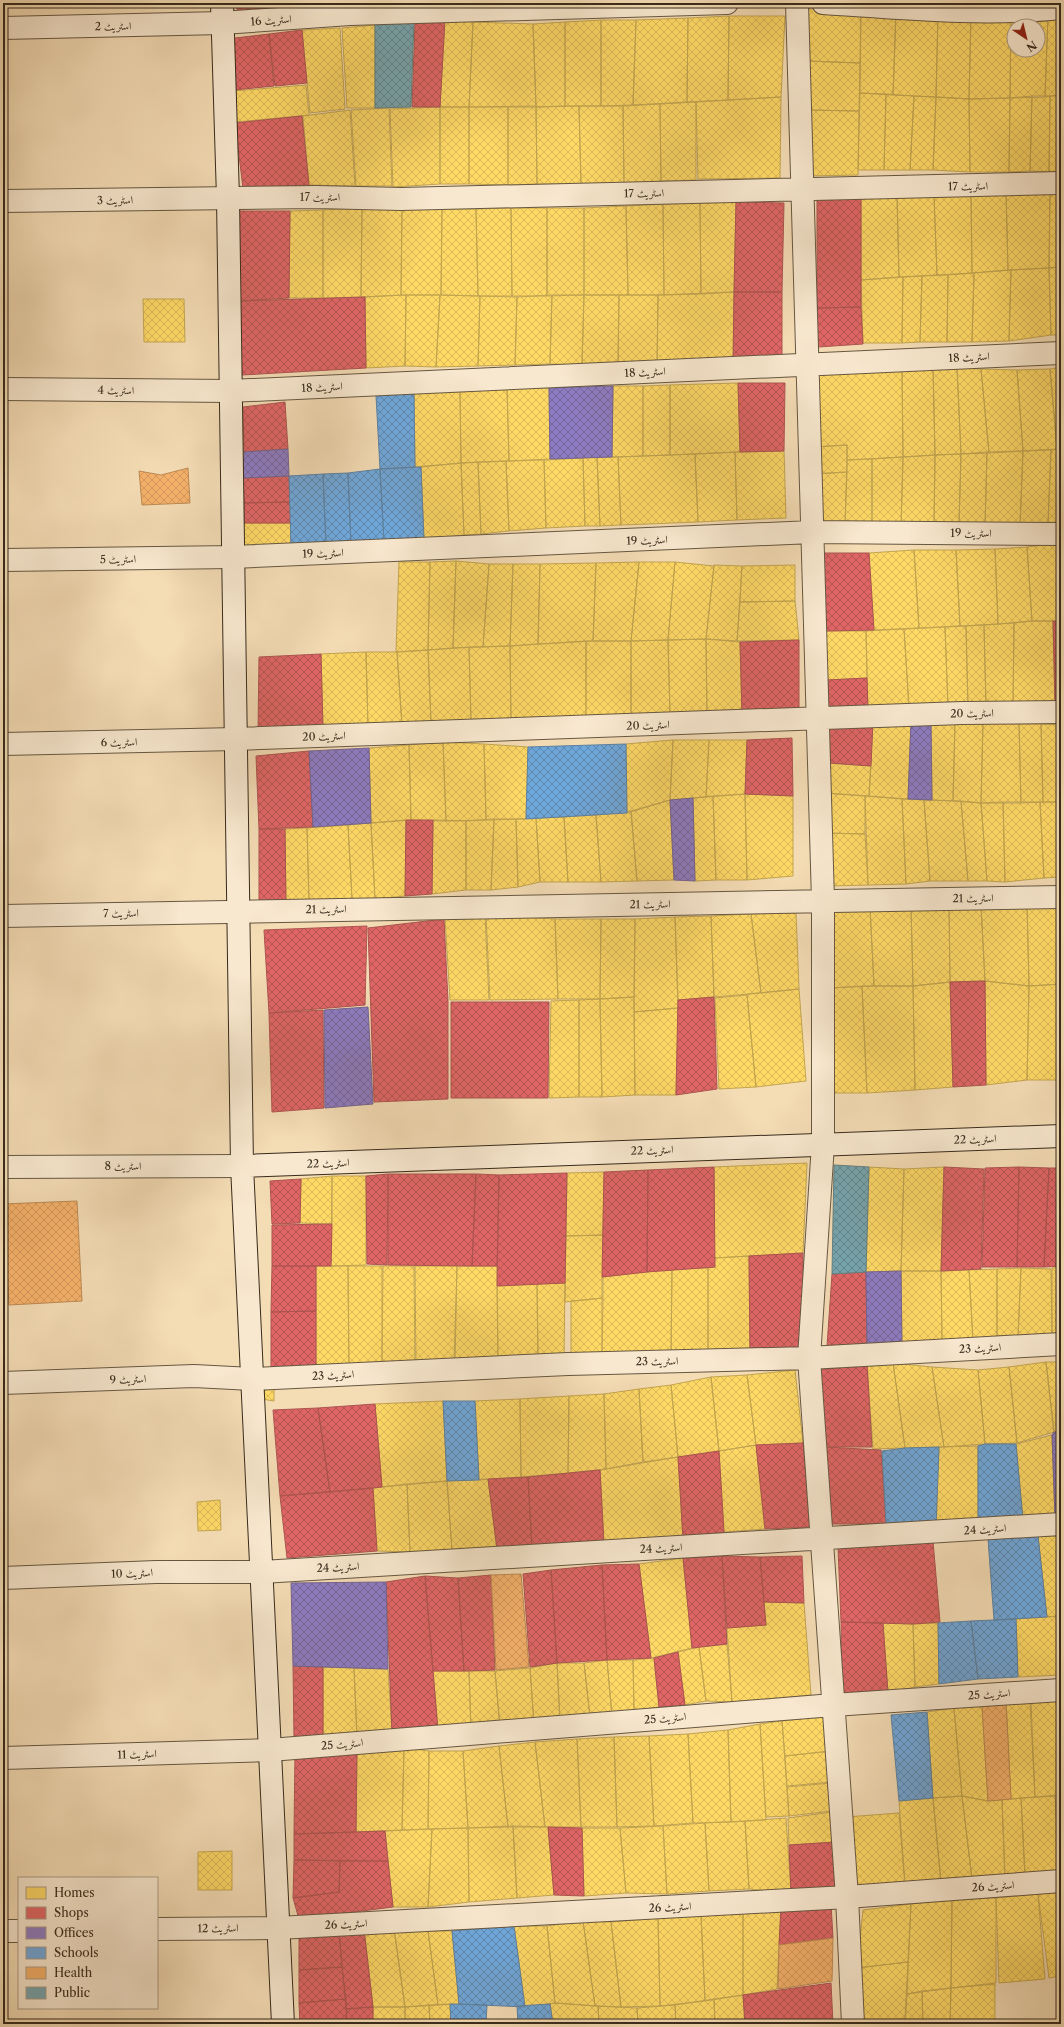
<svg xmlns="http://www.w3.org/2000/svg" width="1064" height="2027" viewBox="0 0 1064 2027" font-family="'Libre Caslon Text',Amiri,serif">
  <defs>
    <pattern id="homes-cross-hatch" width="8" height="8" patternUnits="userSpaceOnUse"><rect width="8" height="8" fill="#ffd966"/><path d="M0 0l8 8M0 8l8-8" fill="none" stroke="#dbba58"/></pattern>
    <pattern id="shops-cross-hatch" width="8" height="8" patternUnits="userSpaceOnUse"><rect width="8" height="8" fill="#e06666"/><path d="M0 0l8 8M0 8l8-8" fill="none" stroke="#b65453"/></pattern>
    <pattern id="offices-cross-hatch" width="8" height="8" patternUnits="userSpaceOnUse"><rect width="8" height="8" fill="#8e7cc3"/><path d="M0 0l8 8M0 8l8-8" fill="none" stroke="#75669e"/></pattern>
    <pattern id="schools-cross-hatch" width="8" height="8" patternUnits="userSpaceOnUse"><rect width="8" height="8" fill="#6fa8dc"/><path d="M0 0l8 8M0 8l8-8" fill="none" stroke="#5c89b2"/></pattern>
    <pattern id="health-cross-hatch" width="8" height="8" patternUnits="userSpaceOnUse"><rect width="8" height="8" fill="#f6b26b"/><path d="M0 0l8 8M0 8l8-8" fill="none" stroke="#d4995c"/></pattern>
    <pattern id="public-cross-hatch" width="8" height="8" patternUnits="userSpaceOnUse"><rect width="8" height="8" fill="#76a5af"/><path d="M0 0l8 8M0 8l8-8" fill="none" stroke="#62878e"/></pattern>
  </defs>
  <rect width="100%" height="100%" fill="#f4dcb5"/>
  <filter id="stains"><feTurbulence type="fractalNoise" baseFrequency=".005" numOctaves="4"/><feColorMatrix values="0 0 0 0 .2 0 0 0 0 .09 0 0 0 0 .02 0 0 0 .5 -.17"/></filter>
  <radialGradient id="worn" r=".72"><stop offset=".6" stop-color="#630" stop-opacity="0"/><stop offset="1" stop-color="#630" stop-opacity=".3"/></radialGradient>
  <path fill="url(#homes-cross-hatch)" stroke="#c3a550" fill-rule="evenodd" d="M808 9H861L860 63 807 61Z
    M861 9 896 12 893 95 860 93Z
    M896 12 938 13 936 97 893 95Z
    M938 13 971 14 969 99 936 97Z
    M971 14 1011 15 1010 98 969 99Z
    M1061 14V95L1045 97 1048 16Z
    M1011 15 1048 16 1045 97 1010 98ZM1014 26H1038V50H1014Z
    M729 16H785L781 97 728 100Z
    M729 16 728 100 687 102 688 18Z
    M688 18 687 102 633 105 636 20Z
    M445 19 473 22 469 107H440Z
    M601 20H636L633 105 601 106Z
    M601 20V106H565V22Z
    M473 22 533 24 536 106 469 107Z
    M565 22V106L536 107 533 24Z
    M375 25V108H347L342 28Z
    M340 28 345 109 310 113 302 30Z
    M807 61 860 63 859 111 807 110Z
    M306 85 309 115 236 122 234 91Z
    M860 93 886 94 884 170H858Z
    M886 94 914 96 910 170H884Z
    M1061 95V171L1049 172 1050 96Z
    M914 96 936 97 933 170H910Z
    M1032 96 1030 171 1009 172 1010 98Z
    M1032 96H1050L1049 172 1030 171Z
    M781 97 780 178 698 179 696 102Z
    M936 97 969 99 970 172 933 170Z
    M1010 98 1009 172H970L969 99Z
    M696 102V180L661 181 660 104Z
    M660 104 661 181 624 184 623 106Z
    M579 106H623L624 184H581Z
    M579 106 581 184H537L536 107Z
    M440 107H469V184H440Z
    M440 107V184L393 187 390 109Z
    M469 107H508V185L469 184Z
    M508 107H536L537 184 508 185Z
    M389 108 392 186H356L351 110Z
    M350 110 355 186 309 185 303 116Z
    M807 110 859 111 858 175 807 176Z
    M1006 190 1008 270 972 273 971 192Z
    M1006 190H1050L1049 268 1008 270Z
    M1050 190H1061V267L1049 268Z
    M971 192 972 273 937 275 934 195Z
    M934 195 937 275 899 277 897 196Z
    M897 196 899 277 861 280V197Z
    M736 202 734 292 701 294 700 203Z
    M700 203 701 294 664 295 663 204Z
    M663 204 664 295H628L626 206Z
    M626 206 628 295H584V208Z
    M362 208 361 297 323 298V210Z
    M362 208 402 209 401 295 361 297Z
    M511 208 512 296H478L476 209Z
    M511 208H547V296H512Z
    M547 208H584V295L547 296Z
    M402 209H442L441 295H401Z
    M442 209H476L478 296 441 295Z
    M323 210V298H289L290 211Z
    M1061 267V335H1051L1049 268Z
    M1049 268 1051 335 1009 341 1011 270Z
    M1011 270 1009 341 972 342 974 273Z
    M974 273 972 342H947L948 275Z
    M948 275 947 342H920L922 276Z
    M922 276 920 342 902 343 903 277Z
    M903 277 902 343H863L861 280Z
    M734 292 733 366H657L658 295Z
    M406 295 405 366 366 368 365 297Z
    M406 295H440L436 367 405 366Z
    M440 295 480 296 478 366 436 367Z
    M552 295 550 364 515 365 517 297Z
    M552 295H584L582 365 550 364Z
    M584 295H619L618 366 582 365Z
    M619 295H658L657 366H618Z
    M480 296 517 297 515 365 478 366Z
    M143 299H184L185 342H144Z
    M933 367 935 455 903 457 902 370Z
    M933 367 957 368 961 454 935 455Z
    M1061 367V449H1057L1050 369Z
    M957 368 981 369 989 453 961 454Z
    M981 369 1017 370 1023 451 989 453Z
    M1050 369 1057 449 1023 451 1017 370Z
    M902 370 903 457 847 460V445L814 447 811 374Z
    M738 383 740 452 670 455V385Z
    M670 385V455L643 456V386Z
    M613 386H643V456L612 457Z
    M507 388H549L550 459 509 461Z
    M507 388 509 461 461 463 460 390Z
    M460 390 461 463 415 467 414 393Z
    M847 445V472L814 474V447Z
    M1061 449V524H1048L1051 450Z
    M1051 450 1048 524 1020 526 1023 451Z
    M784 451 786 518 737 520 735 452Z
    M1023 451 1020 526H985L987 452Z
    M735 452 737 520 698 522 695 454Z
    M987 452 985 526 959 525 961 454Z
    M695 454 698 522 621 525 618 457Z
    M961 454 959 525 934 527 935 455Z
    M935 455 934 527H901L903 457Z
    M597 457H618L621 525 600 526Z
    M597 457 600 526H585L583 458Z
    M903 457 901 527H872V459Z
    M583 458 585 526 546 528 544 460Z
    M872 459V527L845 525 847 460Z
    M544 460 546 528 509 531 506 461Z
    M506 461 509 531 481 534 478 462Z
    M478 462 481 534 464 535 461 463Z
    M461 463 464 535 424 539 421 467Z
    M847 472 845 525 813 526 814 474Z
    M244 523H291V547L244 548Z
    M1060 543 1061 621H1032L1027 547Z
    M1027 547 1032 621 998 624 995 549Z
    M995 549 998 624 960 626 956 550Z
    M914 550 919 628 874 630 869 553Z
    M914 550H956L960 626 919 628Z
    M456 561 453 648 428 650 430 562Z
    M456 561 489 564 483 647 453 648Z
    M399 562H430L428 650 396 652Z
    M639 562H675L668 640 631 641Z
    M639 562 631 641H593L596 563Z
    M675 562 714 566 706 639 668 640Z
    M596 563 593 641 538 644 540 564Z
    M489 564H513L510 646 483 647Z
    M513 564H540L538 644 510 646Z
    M714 565 742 566 737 641 706 639Z
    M795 565V601L740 602 742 566Z
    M795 601 799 640 737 641 740 602Z
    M1032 621H1053L1055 704 1013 706 1014 623Z
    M1014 623 1013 706H986L984 625Z
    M984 625 986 706 968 707 966 626Z
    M966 626 968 707H948L945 627Z
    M945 627 948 707 909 708 904 629Z
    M904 629 909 708 868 711 866 631Z
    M826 631H866L867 678 827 680Z
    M706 639 740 642 742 715H707Z
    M706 639 707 715H670L668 640Z
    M668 640 670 715H631V641Z
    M586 641H631V715L586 717Z
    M586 641V717L511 720 510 646Z
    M510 646 511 720 471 721 469 647Z
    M469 647 471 721 431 722 428 650Z
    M428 650 431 722 402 725 397 652Z
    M366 652 368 727 323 729 321 654Z
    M366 652H397L402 725 368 727Z
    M873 721H911L908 799 869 796Z
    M931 722H955L953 801 932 800Z
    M955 722 983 723 981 803 953 801Z
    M983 723 1019 724 1021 803H981Z
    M1019 724H1041L1043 802 1021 803Z
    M1041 724 1061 725V802H1043Z
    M673 740 670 800 627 813 626 744Z
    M673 740H709L706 797 670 800Z
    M709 740H747L745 794 706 797Z
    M443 742 484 744 486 820 446 821Z
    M443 742 446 821 411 820 409 745Z
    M484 744 528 747 526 819 486 820Z
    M409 745 411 820 371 823 369 748Z
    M829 763 871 766 869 796 824 793Z
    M824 793 865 796V834L826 833Z
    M745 794 793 796V876L747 880Z
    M745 794 747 880H716L713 796Z
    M713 796 716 880 695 881 693 798Z
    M865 796 902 799 906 884 868 885Z
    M902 799 924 800 930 881 906 884Z
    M670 800 674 880 637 881 631 811Z
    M924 800 961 801 968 881H930Z
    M961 801 981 803 987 881H968Z
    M1003 802 1005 882 987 881 981 803Z
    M1003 802H1040L1044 878 1005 882Z
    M1040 802H1059L1061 823V877L1044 878Z
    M1059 802H1061V823Z
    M631 811 637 881 601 882 596 815Z
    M596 815 601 882H568L564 817Z
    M564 817 568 882H540L536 818Z
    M536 818 540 882 518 887 516 819Z
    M494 819 491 890H466V821Z
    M494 819H516L518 887 491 890Z
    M406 820 405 896 375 899 371 823Z
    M433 820 466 821V890L432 894Z
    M371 823 375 899H352L348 825Z
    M348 825 352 899 309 901 307 828Z
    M307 828 309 901 286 904 285 829Z
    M826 833 865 834 868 885 829 886Z
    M1027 904H1061V984L1029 986Z
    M1027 904 1029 986 985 981 981 906Z
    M911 905H949L950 982 913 986Z
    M911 905 913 986H874L870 907Z
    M949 905 981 906 985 981 950 982Z
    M870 907 874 986 830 988 825 908Z
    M796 913 799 989 761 993 751 914Z
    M751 914 761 993 714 997 711 916Z
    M485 915 489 1000H450L445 918Z
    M486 915 555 919 558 999 490 1000Z
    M711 916 714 997 678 1000 675 917Z
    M675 917 678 1008 634 1012 635 919Z
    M555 919H601L600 999H558Z
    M601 919H635L634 997 600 999Z
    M985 981 1029 986 1027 1080 986 1085Z
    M950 982 953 1087 915 1090 913 986Z
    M1061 984V1080H1027L1029 986Z
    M862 986 867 1093H834L830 988Z
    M862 986H913L915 1090 867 1093Z
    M799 989 806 1081 756 1087 747 994Z
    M747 995 756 1087 719 1089 715 998Z
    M634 997 635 1095 602 1097 600 999Z
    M600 999 602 1097H579V1000Z
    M579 1000V1097L549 1098 551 1001Z
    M678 1008 676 1095H635L634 1012Z
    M807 1163 803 1253 714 1258V1167Z
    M869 1167 904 1169 901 1271 866 1272Z
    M944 1167 941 1271H901L904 1169Z
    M604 1172 603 1235 566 1236 567 1173Z
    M332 1176H366V1265L331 1266Z
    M332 1176V1224L300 1223 301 1179Z
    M603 1235V1298L565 1302 566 1236Z
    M749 1256 750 1352 708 1353V1268L715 1267 714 1258Z
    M316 1266H348L349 1370 316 1371Z
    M348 1266H382V1367L349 1370Z
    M383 1266H414L415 1366 382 1367Z
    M415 1266H457L454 1364 416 1367Z
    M457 1266H497L498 1362 455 1364Z
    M1061 1267V1336H1052V1268Z
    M708 1268V1353L671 1355 672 1269Z
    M1021 1268 1051 1269 1052 1336 1018 1337Z
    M1021 1268 1018 1337 997 1336V1269Z
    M672 1269 671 1355 602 1359V1277Z
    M997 1269V1336L973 1341 969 1270Z
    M969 1270 973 1341H942L941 1271Z
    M901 1271H941L942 1341 902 1346Z
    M565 1283 564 1360H538L537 1284Z
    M537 1284 538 1360 498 1362 497 1286Z
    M603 1298 602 1359 571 1360V1301Z
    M1046 1362 1054 1432 1017 1443 1009 1367Z
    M1046 1362H1061V1432H1054Z
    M893 1363 905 1448 873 1449 867 1364Z
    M893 1363 932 1367 944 1447 905 1448Z
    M932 1367 978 1370 985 1444 944 1447Z
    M1009 1367 1017 1443 985 1444 978 1370Z
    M795 1370 803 1443 756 1445 747 1375Z
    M747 1375 756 1445 719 1451 711 1377Z
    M711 1377 719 1451 678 1457 671 1385Z
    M262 1385 274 1386V1401L262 1399Z
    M671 1385 678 1457 643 1462 639 1389Z
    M639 1389 643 1462 606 1469 604 1394Z
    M604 1394 606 1469 568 1473 569 1396Z
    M569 1396 568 1473 521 1477 520 1399Z
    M520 1399 521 1477 479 1480 475 1401Z
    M443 1401 447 1481 382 1487 375 1404Z
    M1052 1435 1055 1518 1023 1520 1016 1444Z
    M756 1445 765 1529 724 1532 719 1451Z
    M978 1446V1525L936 1527 939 1447Z
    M678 1457 683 1539 604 1543 600 1470Z
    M488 1479 497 1549 452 1550 447 1481Z
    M447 1481 452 1550 410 1552 407 1484Z
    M407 1484 410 1552 377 1551 373 1488Z
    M220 1500 221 1530 198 1531 197 1502Z
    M1038 1536H1061V1616L1047 1617Z
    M683 1558 692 1648 651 1658 639 1564Z
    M764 1602 804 1603 811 1695 732 1702 727 1628 766 1625Z
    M1056 1616H1061V1666Z
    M1056 1616 1061 1675 1018 1677 1016 1619Z
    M883 1623 913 1624 915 1687 888 1693Z
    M938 1623 939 1684 915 1687 913 1624Z
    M727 1644 732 1702 706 1701 699 1647Z
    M699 1647 706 1701 685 1705 678 1652Z
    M654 1658 659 1707 634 1710 633 1660Z
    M607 1660 612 1716 590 1717 584 1663Z
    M607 1660H633L634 1710 612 1716Z
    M557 1663 560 1721 534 1724 530 1668Z
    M557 1663H584L590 1717 560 1721Z
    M323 1667 354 1668 357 1737 323 1738Z
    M354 1668 388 1669 392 1733 357 1737Z
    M530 1668 534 1724 500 1727 495 1671Z
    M433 1671H469L471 1729 438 1730Z
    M469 1671H495L500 1727 471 1729Z
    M1006 1701 1030 1702 1035 1797 1011 1799Z
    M1061 1701V1795L1035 1797 1031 1702Z
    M982 1706 988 1801 962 1796 954 1708Z
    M954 1708 962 1796 933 1798 927 1712Z
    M825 1716 831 1751 785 1756 782 1721Z
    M782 1721 789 1816 766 1817 760 1724Z
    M760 1724 766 1820 731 1822 728 1730Z
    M728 1730 731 1822 693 1823 688 1734Z
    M688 1734 693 1823 654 1826 649 1736Z
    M649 1736 654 1826 617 1827 614 1737Z
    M614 1737 617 1827H581L577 1739Z
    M577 1739 581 1827H545L535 1742Z
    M535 1742 545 1827H508L499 1746Z
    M499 1746 508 1827 468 1828 463 1751Z
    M404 1748 402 1830 356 1832 357 1749Z
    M404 1748 429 1751 428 1829 402 1830Z
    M429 1751H463L468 1828 428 1829Z
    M831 1751 832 1782 787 1786 785 1756Z
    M831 1783 832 1811 789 1816 787 1787Z
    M962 1796 988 1801 1002 1800 1005 1878 972 1879Z
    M962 1796 972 1879 941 1883 933 1798Z
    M1055 1796 1059 1874 1025 1876 1021 1798Z
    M1057 1796H1061L1060 1874Z
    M933 1798 941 1883 905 1885 899 1801Z
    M1021 1798 1025 1876 1005 1878 1002 1800Z
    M832 1812 836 1842 789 1845 788 1818Z
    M899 1813 905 1885 852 1888 846 1817Z
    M786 1818 791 1893 749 1889 745 1821Z
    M745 1821 749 1889 709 1891 705 1823Z
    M705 1823 709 1891 667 1894 663 1826Z
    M513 1826 517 1898 469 1902 468 1828Z
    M513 1826 548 1827 554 1895 517 1898Z
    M663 1826 667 1894 626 1893 620 1828Z
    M468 1828 469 1902 428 1907 432 1829Z
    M582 1828H620L626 1893 584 1896Z
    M432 1829 428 1907H393L385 1831Z
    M232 1851V1890H198V1852Z
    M1061 1889V1976L1049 1978 1038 1894Z
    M1038 1894 1045 1979 999 1983 996 1898Z
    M996 1898V1983L951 1988 952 1900Z
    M952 1900 951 1988 907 1994 911 1904Z
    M911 1904 908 1962 857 1968 863 1910Z
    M781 1908 777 1989 743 1995V1912Z
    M743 1912V1995L705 2001 701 1915Z
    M701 1915 705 2001 660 2006 658 1918Z
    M658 1918 660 2006 621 2007 611 1922Z
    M583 1921 595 2006 555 2003 547 1926Z
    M583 1921 611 1922 621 2007 595 2006Z
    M514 1926H547L555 2003 525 2007Z
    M364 1929H394L405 2007H373Z
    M394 1929 428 1931 438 2005 405 2007Z
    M428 1931H452L459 2004 438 2005Z
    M908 1962 905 2019 861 2021 857 1968Z
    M995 1984V2024H950L951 1988Z
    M951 1988 950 2024H923L922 1991Z
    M922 1991 923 2024H905L907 1994Z
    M743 1995 745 2024H715L714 1999Z
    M714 1999 715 2024H676L675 2005Z
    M555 2003 598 2006 599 2024H553L550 2004Z
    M450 2004 451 2024H430L429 2005Z
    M429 2005 430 2024H405V2007Z
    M675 2005 676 2024H638L637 2008Z
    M598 2006 637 2008 638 2024H599Z
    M373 2007H405V2024H373Z
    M905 2019 904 2024H861V2021Z"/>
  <path fill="url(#shops-cross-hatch)" stroke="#ad5450" d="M237 3H273V12L237 11Z
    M445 19 440 107H412L415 21Z
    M302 30 307 83 275 86 269 34Z
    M269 34 274 86 234 90 227 39Z
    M302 116 309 185 243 188 235 123Z
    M817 197H861V307L817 308Z
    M736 202 784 203 782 292H734Z
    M236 211H290L289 298 240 301Z
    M734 292H782V364L733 366Z
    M365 297 366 368 242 375 240 301Z
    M861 307 863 344 818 347 817 308Z
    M738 383H785L784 451 740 452Z
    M285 402 288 449 244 452 243 407Z
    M289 476 290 502 244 503 243 478Z
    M290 502 291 523H244V503Z
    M822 553H869L874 630 826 631Z
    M1053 621H1061V704H1055Z
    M799 640V709L742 715 740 642Z
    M321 654 323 729 258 733 259 657Z
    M867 678 868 711 827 712V680Z
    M873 721 871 766 829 763 826 723Z
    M792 738 793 796 745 794 747 740Z
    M309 751 313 827 259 829 256 756Z
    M406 820H433L432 894 405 896Z
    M259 829H285L286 904 259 902Z
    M444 919 448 1001V1099L374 1102 368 928Z
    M367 926 365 1005 269 1013 264 930Z
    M985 981 986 1085 953 1087 950 982Z
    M714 997 717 1089 676 1095 678 1000Z
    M451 1002H549L548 1098H451Z
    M323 1010 324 1108 272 1112 269 1013Z
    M714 1167 715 1267 647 1272 648 1170Z
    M944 1167 984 1169 981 1269 941 1271Z
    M1019 1167 1049 1168 1044 1267H1017Z
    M1019 1167 1017 1267H982L985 1168Z
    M1049 1168H1061V1266L1044 1267Z
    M648 1170 647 1272 602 1277 604 1172Z
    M567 1173 565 1283 497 1286 499 1175Z
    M388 1174H476L472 1266 388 1265Z
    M388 1174 387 1265 367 1264 366 1176Z
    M476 1174 499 1175 497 1266H472Z
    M301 1179 300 1223 272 1224 270 1181Z
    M332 1224 331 1266H272V1225Z
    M803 1253V1351L750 1352 749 1256Z
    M272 1266H316V1311L271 1312Z
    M866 1272 867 1347 827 1346 832 1274Z
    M316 1311V1371L271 1373V1312Z
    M867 1364 872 1447H825L820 1370Z
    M375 1404 382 1487 330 1492 318 1408Z
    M318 1408 330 1492 280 1496 273 1410Z
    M803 1443 810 1527 765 1529 756 1445Z
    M825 1447 881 1450 886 1524H832Z
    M719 1451 724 1532 683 1539 678 1457Z
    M600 1470 604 1543 532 1548 528 1477Z
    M528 1477 532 1548 497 1549 488 1479Z
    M373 1488 377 1551 287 1558 280 1496Z
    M933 1541 940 1622 913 1624 841 1622 838 1547Z
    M722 1556 760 1557 766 1625 727 1628Z
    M722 1556 727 1644 692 1648 683 1558Z
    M802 1556 804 1603 764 1602 760 1557Z
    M639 1564 651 1658 607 1660 602 1565Z
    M602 1565 607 1660 557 1663 551 1570Z
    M551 1570 557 1663 530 1667 523 1574Z
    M491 1575 495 1670 464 1671 458 1578Z
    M425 1576 438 1730 392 1733 386 1582Z
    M425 1576 458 1578 464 1671H433Z
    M841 1622 883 1623 888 1693 842 1695Z
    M678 1652 685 1705 659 1707 654 1658Z
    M293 1666 323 1667V1738L294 1739Z
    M357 1749 356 1832 294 1834 295 1751Z
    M548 1827 582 1828 584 1896 554 1895Z
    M385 1831 388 1861 294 1860V1834Z
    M836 1842 837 1888 791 1893 789 1845Z
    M294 1860 340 1861 339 1892 293 1898Z
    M340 1861H388L393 1907 299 1919 293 1898 339 1892Z
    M831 1904 833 1938 779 1945 781 1908Z
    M364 1929 373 2007 346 2009 339 1932Z
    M339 1932 342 1967 299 1970V1934Z
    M342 1967 346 1999 299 2003V1970Z
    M831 1983 833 2024H745L743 1995Z
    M346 1999 347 2020 300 2024 299 2003Z
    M373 2007V2024H347L346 2009Z
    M347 2020V2024H306Z"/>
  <path fill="url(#offices-cross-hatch)" stroke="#746491" d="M613 386 612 457 550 459 549 388Z
    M288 449 289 476 243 478 244 452Z
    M911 721 931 722 932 800 908 799Z
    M369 748 371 823 313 827 309 751Z
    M693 798 695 881 674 880 670 800Z
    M368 1007 373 1104 325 1108 324 1010Z
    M901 1271 902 1346 867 1347 866 1272Z
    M1054 1432H1061V1518H1055L1052 1435Z
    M386 1582 388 1669 293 1666 291 1583Z"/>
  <path fill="url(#schools-cross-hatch)" stroke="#5e82a2" d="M414 393 415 467 380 469 376 396Z
    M421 467 424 539 384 541 380 469Z
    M380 469 384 541 351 544 348 473Z
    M348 473 351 544 326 545 323 474Z
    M323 474 326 545 291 547 289 476Z
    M626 744 627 813 526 819 528 747Z
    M443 1401H475L479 1480 447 1481Z
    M985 1444H1016L1023 1520 978 1525V1446Z
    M939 1447 936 1527 886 1524 882 1451 905 1448Z
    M1038 1536 1047 1617 994 1620 988 1539Z
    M1016 1619 1018 1677 978 1679 971 1621Z
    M971 1621 978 1679 939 1684 938 1623Z
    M927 1712 933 1798 899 1801 891 1715Z
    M514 1926 525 2007 459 2004 452 1931Z
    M450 2004 487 2005 486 2024H451Z
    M550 2004 553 2024H518L517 2006Z"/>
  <path fill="url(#health-cross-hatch)" stroke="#bd8a53" d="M273 3H315V10L273 12Z
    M188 468 190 503 142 505 139 471 161 475Z
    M77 1201 82 1301 9 1305 3 1204Z
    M521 1574 529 1667 496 1670 491 1575Z
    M1006 1701 1011 1799 988 1801 982 1706Z
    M833 1938 832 1981 778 1989 779 1945Z"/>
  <path fill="url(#public-cross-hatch)" stroke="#638083" d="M414 21 411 107 375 108V25Z
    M834 1165 869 1167 866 1272 832 1274Z"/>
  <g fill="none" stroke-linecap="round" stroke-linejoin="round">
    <defs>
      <path id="street" d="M797 3 823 901V1144L809 1358 847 1897 853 2024
        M823 3C901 8 984 16 1061 8
        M3 28 222 23 350 14 727 3
        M3 201 316 197 401 199 1061 183
        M3 389 230 391 1061 353
        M3 560 233 557 812 532 1061 534
        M3 744 236 739 962 713 1061 712
        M3 916 1061 897
        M3 1167 242 1166
        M3 1383 194 1376 252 1379 568 1364 809 1358 1061 1344
        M3 1578 156 1572H262L1061 1524
        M3 1758 270 1750 833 1705 1061 1690
        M157 1929 278 1928 847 1897 1061 1881
        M3 1931H19"/>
      <path id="secondary" d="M222 3 228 198 242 1166 283 2024
        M242 1166 1061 1136"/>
    </defs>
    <use href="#street" stroke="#665742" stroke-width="24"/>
    <use href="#secondary" stroke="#372b1c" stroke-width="24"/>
    <use href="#street" stroke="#f8e8cf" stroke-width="22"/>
    <use href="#secondary" stroke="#f8e8cf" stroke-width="22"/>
  </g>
  <g text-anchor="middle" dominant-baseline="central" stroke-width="4" stroke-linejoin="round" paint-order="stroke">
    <g font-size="11" fill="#372b1c" stroke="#f8e8cf">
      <text transform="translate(271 20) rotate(-4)">اسٹریٹ 16</text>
      <text transform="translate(113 26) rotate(-1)">اسٹریٹ 2</text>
      <text transform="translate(968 186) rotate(-1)">اسٹریٹ 17</text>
      <text transform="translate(644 193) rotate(-1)">اسٹریٹ 17</text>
      <text x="320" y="197">اسٹریٹ 17</text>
      <text transform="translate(115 200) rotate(-1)">اسٹریٹ 3</text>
      <text transform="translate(969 357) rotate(-3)">اسٹریٹ 18</text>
      <text transform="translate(645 372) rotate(-3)">اسٹریٹ 18</text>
      <text transform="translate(322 387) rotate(-3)">اسٹریٹ 18</text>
      <text transform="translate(116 390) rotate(1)">اسٹریٹ 4</text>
      <text x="971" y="533">اسٹریٹ 19</text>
      <text transform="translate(647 540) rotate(-2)">اسٹریٹ 19</text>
      <text transform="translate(323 553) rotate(-2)">اسٹریٹ 19</text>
      <text transform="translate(118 559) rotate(-1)">اسٹریٹ 5</text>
      <text transform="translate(972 713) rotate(-1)">اسٹریٹ 20</text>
      <text transform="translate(648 725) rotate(-2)">اسٹریٹ 20</text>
      <text transform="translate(324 736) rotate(-2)">اسٹریٹ 20</text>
      <text transform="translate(119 742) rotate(-1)">اسٹریٹ 6</text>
      <text transform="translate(973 898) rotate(-1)">اسٹریٹ 21</text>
      <text transform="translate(650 904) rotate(-1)">اسٹریٹ 21</text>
      <text transform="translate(326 909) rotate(-1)">اسٹریٹ 21</text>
      <text transform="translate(121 913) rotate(-1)">اسٹریٹ 7</text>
      <text transform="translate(975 1139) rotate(-2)">اسٹریٹ 22</text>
      <text transform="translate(652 1150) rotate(-2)">اسٹریٹ 22</text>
      <text transform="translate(328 1163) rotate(-2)">اسٹریٹ 22</text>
      <text x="123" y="1166">اسٹریٹ 8</text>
      <text transform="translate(980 1348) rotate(-3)">اسٹریٹ 23</text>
      <text transform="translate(657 1361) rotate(-1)">اسٹریٹ 23</text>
      <text transform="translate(333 1375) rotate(-3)">اسٹریٹ 23</text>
      <text transform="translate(128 1379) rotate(-2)">اسٹریٹ 9</text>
      <text transform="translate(985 1529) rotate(-4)">اسٹریٹ 24</text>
      <text transform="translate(661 1548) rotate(-3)">اسٹریٹ 24</text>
      <text transform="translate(338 1567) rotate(-3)">اسٹریٹ 24</text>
      <text transform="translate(132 1573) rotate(-2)">اسٹریٹ 10</text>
      <text transform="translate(989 1694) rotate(-4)">اسٹریٹ 25</text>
      <text transform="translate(665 1718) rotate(-5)">اسٹریٹ 25</text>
      <text transform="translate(342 1744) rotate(-5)">اسٹریٹ 25</text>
      <text transform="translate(137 1754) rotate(-2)">اسٹریٹ 11</text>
      <text transform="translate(993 1886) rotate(-4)">اسٹریٹ 26</text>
      <text transform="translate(670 1907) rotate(-3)">اسٹریٹ 26</text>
      <text transform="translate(346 1924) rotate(-3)">اسٹریٹ 26</text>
      <text transform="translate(218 1928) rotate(-1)">اسٹریٹ 12</text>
    </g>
  </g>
  <rect width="1064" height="2027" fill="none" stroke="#f4dcb5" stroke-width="16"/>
  <rect x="4" y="4" width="1056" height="2019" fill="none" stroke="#372b1c" stroke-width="2"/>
  <rect x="8" y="8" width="1048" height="2011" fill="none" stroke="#372b1c"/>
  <rect x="18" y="1877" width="140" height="132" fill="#f8e8cf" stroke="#ab9c87"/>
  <rect x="26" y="1887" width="20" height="12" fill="#ffd966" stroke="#ab9c87"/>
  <text x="54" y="1897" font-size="12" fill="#372b1c">Homes</text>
  <rect x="26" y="1907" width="20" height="12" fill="#e06666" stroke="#ab9c87"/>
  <text x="54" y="1917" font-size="12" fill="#372b1c">Shops</text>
  <rect x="26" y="1927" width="20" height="12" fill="#8e7cc3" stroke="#ab9c87"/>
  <text x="54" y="1937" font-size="12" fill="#372b1c">Offices</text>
  <rect x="26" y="1947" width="20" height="12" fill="#6fa8dc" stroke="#ab9c87"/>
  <text x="54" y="1957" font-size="12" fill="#372b1c">Schools</text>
  <rect x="26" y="1967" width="20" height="12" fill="#f6b26b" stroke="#ab9c87"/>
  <text x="54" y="1977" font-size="12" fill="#372b1c">Health</text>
  <rect x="26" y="1987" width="20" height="12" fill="#76a5af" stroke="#ab9c87"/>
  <text x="54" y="1997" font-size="12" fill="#372b1c">Public</text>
  <g transform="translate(1026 38) rotate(145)"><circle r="19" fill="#f8e8cf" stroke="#ab9c87"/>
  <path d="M0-3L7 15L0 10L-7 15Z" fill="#8f2418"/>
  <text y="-6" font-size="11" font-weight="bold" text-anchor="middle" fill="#372b1c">N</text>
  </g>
  <rect width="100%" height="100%" filter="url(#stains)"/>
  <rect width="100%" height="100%" fill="url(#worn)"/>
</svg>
